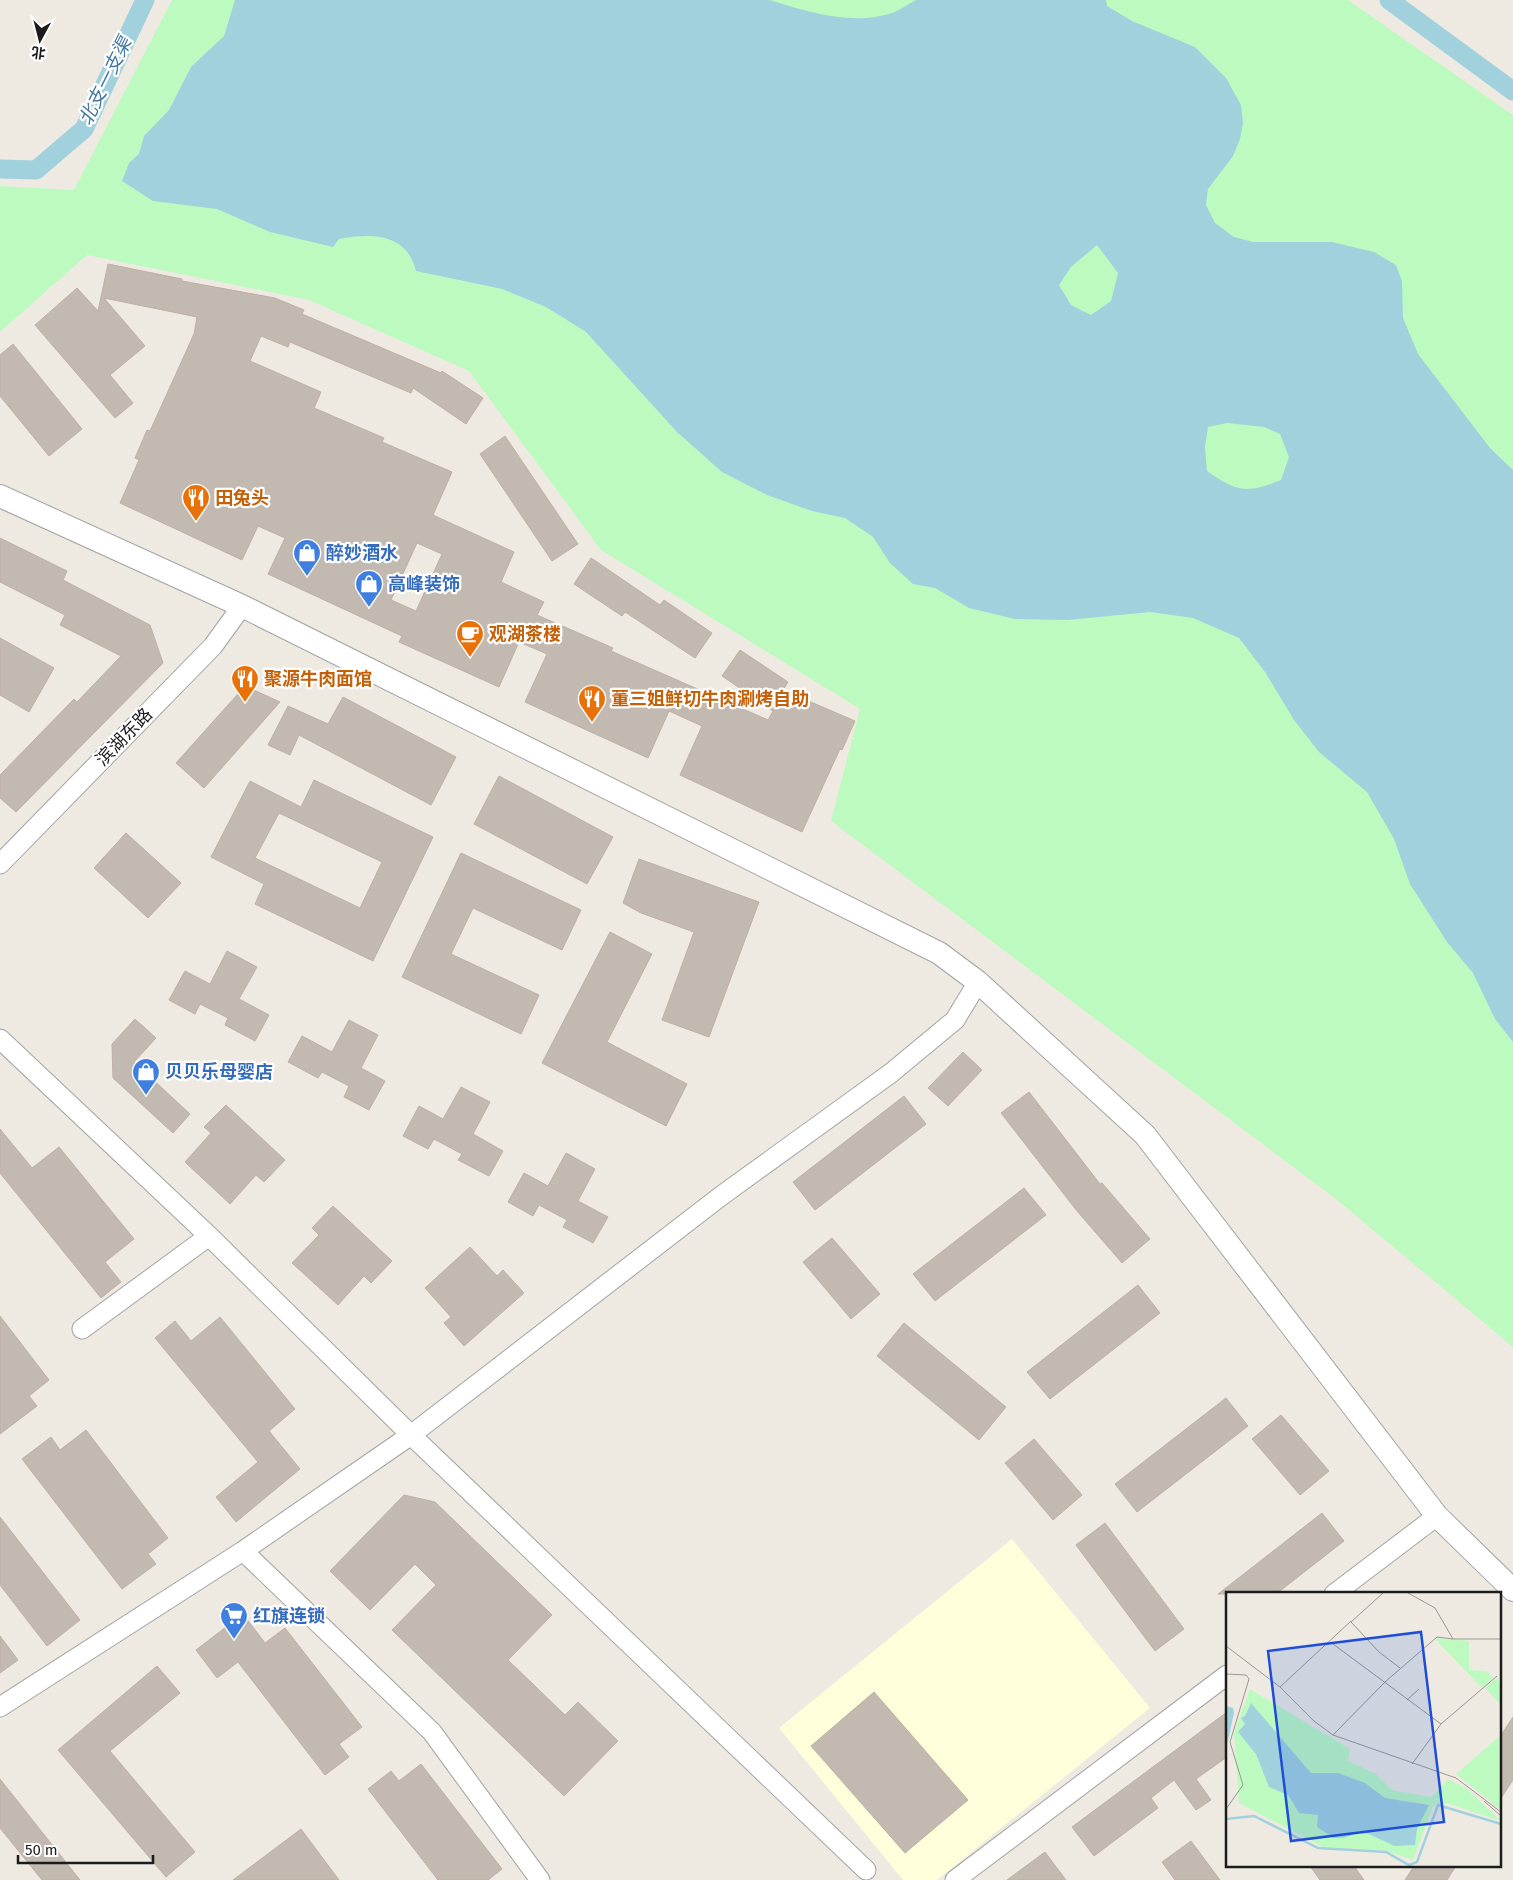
<svg xmlns="http://www.w3.org/2000/svg" width="1513" height="1880" viewBox="0 0 1513 1880" font-family="'Fira Sans','Noto Sans SC',sans-serif">
  <rect width="100%" height="100%" fill="#eeeae2"/>
  <path fill="#fffeda" d="M1012 1539 1150 1708 937 1880H903L779 1728Z"/>
  <path fill="#bdfac0" d="M172 0H1348L1513 115V1347L1336 1199 831 821 860 709 601 550 469 371 309 300 87 255 0 332V186L74 190Z"/>
  <path fill="#a1d1dd" fill-rule="evenodd" d="M235 0H770C808 12 852 26 892 13 900 10 908 4 916 0H1106L1107 6 1132 21 1195 47 1226 78 1241 105 1243 123 1240 139 1233 156 1208 189 1206 205 1215 223 1234 237 1253 242H1332L1374 252 1396 265 1402 281 1403 318 1418 354 1490 448 1513 470V1042L1495 1019 1473 973 1447 942 1410 884 1394 839 1367 792 1319 752 1294 720 1265 672 1239 638 1193 618 1150 612 1068 620 1015 619 969 608 935 588 913 584 890 563 873 537 845 518 812 511 767 495 722 472 677 432 586 332 546 307 502 289 416 271C407 233 371 233 339 239L333 247 270 232 217 209 153 201 122 181 129 163 139 154 144 136 169 110 191 67 224 36ZM1097 245 1118 273 1111 301 1091 315 1071 305 1059 285 1071 267ZM1227 423 1264 427 1280 434 1289 457 1281 480C1247 494 1237 492 1207 471L1205 447 1208 427Z"/>
  <g fill="none" stroke-linecap="round" stroke-linejoin="round">
    <path stroke="#a1d1dd" stroke-width="19" d="M1389 0 1513 91
      M0 169 36 170 84 129 145 0"/>
  </g>
  <path fill="#c2b9b1" stroke="#c0afa4" fill-rule="evenodd" d="M108 264 182 279V281L275 298 304 310 302 314 441 373 442 371 483 398 466 424 413 388 411 393 290 342 288 347 261 336 250 361 321 392 314 408 384 438 382 442 452 472 433 515 514 552 501 582 544 602 537 615 613 648 611 651 768 720 773 711 722 676 740 650 788 682 783 690 855 721 842 750 840 749 802 832 680 775 702 726 669 711 648 758 525 702 547 654 519 642 499 687 399 642 402 636 268 574 285 538 258 526 242 560 120 503 139 460 135 458 147 430 150 431 194 334 197 317 104 298 145 346 110 375 133 403 115 418 35 325 77 288 98 311ZM417 543 442 554 416 611 391 600Z
    M13 344 82 429 49 456 0 396V355Z
    M505 436 578 544 552 561 480 454Z
    M0 538 67 571 63 580 150 625 163 663 16 812 0 798V775L74 699 77 702 121 656 60 625 65 615 0 582Z
    M591 558 660 605 664 600 712 633 695 658 625 612 622 616 574 584Z
    M0 638 54 668 29 712 0 695Z
    M245 686 280 702 204 788 176 763Z
    M343 697 456 757 431 805 299 735 290 755 268 745 288 706 328 724Z
    M499 776 613 837 587 884 474 824Z
    M314 780 433 837 373 961 255 904 264 884 211 857 250 781 301 807ZM279 813 382 862 360 908 255 858Z
    M126 833 181 883 148 918 94 868Z
    M461 853 581 910 562 950 473 908 451 954 539 995 521 1034 402 977Z
    M639 859 759 902 709 1037 662 1020 694 932 641 913 623 903Z
    M610 932 652 954 607 1042 687 1084 666 1126 542 1063Z
    M227 951 257 967 239 999 269 1015 255 1041 225 1025 228 1018 200 1004 195 1014 169 1000 185 971 210 984Z
    M135 1019 156 1038 134 1062 190 1114 173 1133 113 1078 112 1044Z
    M349 1020 378 1035 361 1068 385 1081 369 1110 344 1097 349 1086 322 1072 318 1078 288 1062 302 1036 332 1052Z
    M963 1052 982 1070 948 1106 928 1088Z
    M461 1087 490 1102 473 1134 503 1151 489 1176 458 1160 462 1154 434 1139 428 1149 403 1136 419 1106 443 1119Z
    M1029 1092 1100 1184 1102 1183 1150 1239 1122 1263 1077 1211 1001 1113Z
    M904 1096 926 1124 815 1210 793 1182Z
    M226 1105 285 1160 264 1182 256 1175 230 1204 185 1162 211 1133 204 1127Z
    M0 1129 32 1168 59 1147 134 1239 105 1262 121 1282 101 1298 0 1173Z
    M566 1153 595 1169 578 1201 608 1217 593 1243 563 1227 567 1220 539 1205 533 1216 508 1202 524 1173 548 1186Z
    M1024 1188 1046 1215 935 1301 913 1274Z
    M333 1206 392 1261 371 1283 364 1276 338 1305 292 1263 319 1235 312 1228Z
    M832 1238 880 1294 851 1319 803 1262Z
    M470 1247 497 1276 503 1270 524 1293 464 1346 444 1323 451 1317 425 1288Z
    M1138 1285 1160 1313 1050 1399 1027 1372Z
    M0 1316 49 1380 29 1396 37 1406 0 1434Z
    M220 1317 295 1409 269 1431 300 1469 236 1522 216 1497 258 1462 155 1338 175 1321 191 1341Z
    M904 1323 1006 1407 979 1440 877 1356Z
    M1226 1398 1248 1426 1137 1512 1115 1484Z
    M1281 1415 1329 1471 1300 1495 1252 1439Z
    M86 1430 168 1538 148 1554 156 1564 122 1589 22 1459 51 1437 60 1450Z
    M1034 1439 1082 1495 1053 1520 1005 1463Z
    M404 1495 435 1502 552 1615 508 1660 565 1715 578 1702 618 1741 564 1796 392 1630 436 1585 415 1564 370 1610 330 1571Z
    M1322 1513 1344 1541 1276 1594H1218Z
    M0 1517 80 1620 47 1646 0 1585Z
    M1105 1523 1184 1629 1155 1651 1076 1545Z
    M243 1614 265 1643 285 1628 362 1727 339 1744 349 1757 325 1775 238 1662 217 1678 196 1650Z
    M0 1636 18 1660 0 1673Z
    M157 1666 180 1693 110 1751 195 1852 166 1877 58 1750Z
    M874 1692 968 1800 905 1853 811 1746Z
    M1227 1712V1757L1196 1779 1211 1800 1196 1810 1174 1780 1151 1798 1158 1808 1094 1856 1072 1827Z
    M1513 1717V1780L1499 1801V1738Z
    M421 1764 502 1869 488 1880H438L368 1789 391 1771 399 1781Z
    M0 1779 80 1880H42L0 1828Z
    M301 1829 339 1880H233Z
    M1191 1841 1220 1880H1175L1162 1862Z
    M1045 1852 1066 1880H1007Z
    M1310 1866H1354L1364 1880H1320Z
    M1414 1866H1456L1447 1880H1405Z"/>
  <g fill="none" stroke-linecap="round" stroke-linejoin="round">
    <defs>
      <path id="minor" d="M0 864 213 646 242 606
        M0 1039 209 1236 411 1435 866 1870
        M82 1329 209 1236
        M243 1551 432 1732 540 1880
        M1334 1594 1437 1516
        M0 1707 243 1551 411 1435 721 1196 891 1073 955 1020 978 982
        M955 1880 1227 1675"/>
      <path id="tertiary" d="M0 496 242 606 939 953 978 982 1145 1135 1437 1516 1513 1590"/>
    </defs>
    <use href="#minor" stroke="#a3a3a3" stroke-width="21"/>
    <use href="#tertiary" stroke="#a3a3a3" stroke-width="24"/>
    <use href="#minor" stroke="#fff" stroke-width="19"/>
    <use href="#tertiary" stroke="#fff" stroke-width="22"/>
  </g>
  <defs>
    <symbol id="restaurant-pin" viewBox="-11 -11 22 30"><path d="M0 17L-7.5 6A9.5 9.5 0 1 1 7.5 6Z" fill="#e8710a" stroke="#fff"/><path d="M-5-6h1v4h1v-4h1v4h1v-4h1v5L-1.5 .5V6h-2V.5L-5-1ZM5-6V6H3V1.5H1.5Q1.5-4 5-6Z" fill="#fff"/></symbol>
    <symbol id="shop-pin" viewBox="-11 -11 22 30"><path d="M0 17L-7.5 6A9.5 9.5 0 1 1 7.5 6Z" fill="#3f7fe0" stroke="#fff"/><path d="M-5-2.5h2.3a2.7 3.5 0 0 1 5.4 0H5L5.5 6h-11ZM-1.5-2.5h3a1.5 2.3 0 0 0-3 0Z" fill="#fff"/></symbol>
    <symbol id="cafe-pin" viewBox="-11 -11 22 30"><path d="M0 17L-7.5 6A9.5 9.5 0 1 1 7.5 6Z" fill="#e8710a" stroke="#fff"/><path d="M-5.5-4.5H6V0H3Q3 3.5 0 3.5H-2.5Q-5.5 3.5-5.5 0ZM3-3.2v2h1.7v-2ZM-6 4.5H4V6H-6Z" fill="#fff"/></symbol>
    <symbol id="supermarket-pin" viewBox="-11 -11 22 30"><path d="M0 17L-7.5 6A9.5 9.5 0 1 1 7.5 6Z" fill="#3f7fe0" stroke="#fff"/><path d="M-6-5.5h2.5l.6 2H6L4.5 2H-2.5L-4.4-4H-6ZM-1.5 3.2a1.3 1.3 0 1 0 .1 0ZM3 3.2a1.3 1.3 0 1 0 .1 0Z" fill="#fff"/></symbol>
  </defs>
  <g fill-rule="evenodd">
    <use href="#restaurant-pin" x="180" y="482" width="32" height="43"/>
    <use href="#shop-pin" x="291" y="537" width="32" height="43"/>
    <use href="#shop-pin" x="353" y="568" width="32" height="43"/>
    <use href="#cafe-pin" x="454" y="618" width="32" height="43"/>
    <use href="#restaurant-pin" x="229" y="663" width="32" height="43"/>
    <use href="#restaurant-pin" x="576" y="683" width="32" height="43"/>
    <use href="#shop-pin" x="130" y="1056" width="32" height="43"/>
    <use href="#supermarket-pin" x="218" y="1600" width="32" height="43"/>
  </g>
  <g text-anchor="middle" dominant-baseline="central" stroke-width="4.5" stroke-linejoin="round" paint-order="stroke">
    <g font-size="18" font-weight="bold" fill="#c56008" stroke="#fff" text-anchor="start">
      <text x="215" y="498">田兔头</text>
      <text x="489" y="634">观湖茶楼</text>
      <text x="264" y="679">聚源牛肉面馆</text>
      <text x="611" y="699">董三姐鲜切牛肉涮烤自助</text>
    </g>
    <g font-size="18" font-weight="bold" fill="#366cbe" stroke="#fff" text-anchor="start">
      <text x="326" y="553">醉妙酒水</text>
      <text x="388" y="584">高峰装饰</text>
      <text x="165" y="1072">贝贝乐母婴店</text>
      <text x="253" y="1616">红旗连锁</text>
    </g>
    <g font-size="18" fill="#1c1c1c" stroke="#fff">
      <text transform="translate(124 737) rotate(-46)">滨湖东路</text>
    </g>
    <g font-size="19" font-style="italic" fill="#4579a5" stroke="#fff">
      <text transform="translate(105 81) rotate(-64)">北支一支渠</text>
    </g>
  </g>
  <g transform="translate(1226 1592)">
    <rect width="275" height="275" fill="#eeeae2"/>
    <path d="M212 46 243 49V78L261 79 267 86 256 96 210 48ZM271 86 275 92V113L259 96ZM24 97 124 157 122 169 150 182 166 198 206 205 222 187 240 196 275 229 221 211 208 212 187 268 157 258 97 255 13 211 8 141ZM275 143V218L230 182Z" fill="#bdfac0"/>
    <path d="M25 111 85 181H112L139 191 159 206 203 213 191 237 189 253 169 254 136 239 118 246H108L91 235 92 223 73 221 62 203 43 195 30 162 12 140 19 132 15 126 19 124ZM0 114 7 116 8 121 0 157Z" fill="#a1d1dd"/>
    <path fill="none" stroke="#a1d1dd" stroke-width="2.5" d="M0 227 28 224 92 256 160 260 183 273 191 270 212 213 275 232"/>
    <path fill="none" stroke="#9a9893" stroke-width="1" d="M157 1 125 30 153 60 174 76M182 1 209 16 227 47H275M107 52 215 132M0 54 54 95 88 129 107 143 230 186 275 220M0 82 20 83 23 87 4 150 17 193 0 217M54 95 125 29M181 108 193 97M107 143 159 90 211 45 227 47M186 172 215 132 271 84M258 209 275 224"/>
    <path fill="#1d4ed8" fill-opacity="0.15" stroke="#1d4ed8" stroke-width="2.5" d="M195 40 218 230 65 249 42 59Z"/>
    <rect width="275" height="275" fill="none" stroke="#1c1c1c" stroke-width="2.5"/>
  </g>
  <g transform="translate(40 40) rotate(187)" stroke="#ffffff" stroke-width="4" paint-order="stroke">
  <path d="M0-4L9 19L0 12L-9 19Z" fill="#1c1c1c"/>
  <text y="-8" font-size="14" font-weight="bold" text-anchor="middle" fill="#1c1c1c">北</text>
  </g>
  <path d="M18 1855v8h135v-8" fill="none" stroke="#1c1c1c" stroke-width="2.5"/>
  <text x="25" y="1855" font-size="15" fill="#1c1c1c" stroke="#ffffff" stroke-width="4" paint-order="stroke">50 m</text>
</svg>
